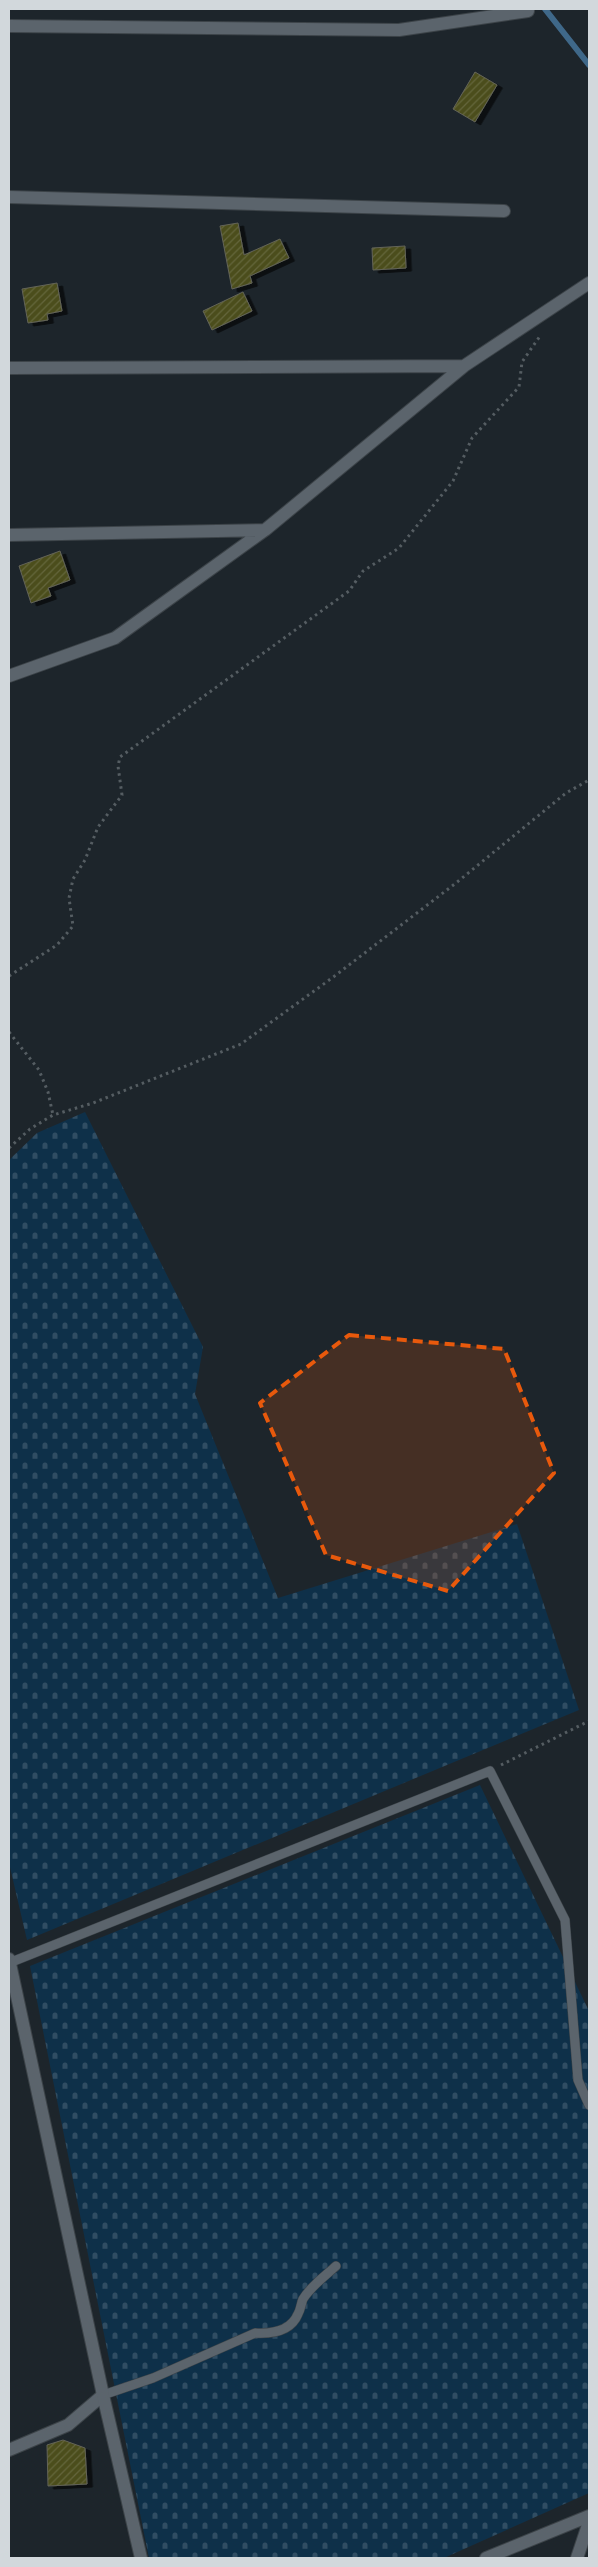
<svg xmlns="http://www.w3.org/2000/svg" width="598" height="2567" viewBox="0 0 598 2567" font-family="'Work Sans',sans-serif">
  <defs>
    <pattern id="cemetery-stones" width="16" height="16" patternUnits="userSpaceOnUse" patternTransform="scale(1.25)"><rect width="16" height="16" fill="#0e3049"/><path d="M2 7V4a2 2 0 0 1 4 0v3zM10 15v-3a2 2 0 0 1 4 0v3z" fill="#304d63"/></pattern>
    <pattern id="building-hatch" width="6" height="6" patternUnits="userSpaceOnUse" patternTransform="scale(1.25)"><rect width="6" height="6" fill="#4b4d1c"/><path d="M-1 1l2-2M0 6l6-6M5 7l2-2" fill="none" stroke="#64663c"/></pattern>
    <filter id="shadow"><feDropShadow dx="5.5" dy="3" stdDeviation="0" flood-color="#0009"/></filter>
  </defs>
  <rect width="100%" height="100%" fill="#1d252b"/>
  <path fill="url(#cemetery-stones)" d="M85 1112 203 1347 195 1394 278 1598 517 1524 579 1710 27 1940 9 1863V1160L37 1133Z
    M480 1785 589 2011V2493L444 2558H149L30 1966Z"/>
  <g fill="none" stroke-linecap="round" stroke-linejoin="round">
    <path stroke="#3f6889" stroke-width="6" d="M545 9 589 65"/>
  </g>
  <path fill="url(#building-hatch)" stroke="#636458" filter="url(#shadow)" d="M475 72 497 85 475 122 453 109Z
    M238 223 244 255 280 239 289 258 250 276 252 283 232 289 220 226Z
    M405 246 406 268 373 270 372 248Z
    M57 283 62 311 47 314 48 320 28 323 22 289Z
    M243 292 252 311 212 330 203 311Z
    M60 551 70 580 48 588 51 596 31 603 19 566Z
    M63 2440 85 2448 87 2484 48 2486 47 2445Z"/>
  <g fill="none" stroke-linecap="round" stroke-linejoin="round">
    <defs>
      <path id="service" d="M9 1963 490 1771 565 1920 578 2080 589 2105
        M103 2395 153 2378 255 2333C272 2334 291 2331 298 2314 301 2309 301 2303 303 2299 311 2286 325 2276 336 2266"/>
      <path id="minor" d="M9 26 399 30 528 11
        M9 197 504 211
        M9 368 464 366
        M9 535 265 530
        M9 676 115 638 265 530 464 366 589 283
        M9 2450 68 2425 103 2395
        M486 2558 589 2516
        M577 2558 589 2522"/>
      <path id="tertiary" d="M9 1959 103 2395 141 2558"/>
    </defs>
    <use href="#service" stroke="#3c4348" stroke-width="10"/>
    <use href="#minor" stroke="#3c4348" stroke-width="14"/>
    <use href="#tertiary" stroke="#3c4348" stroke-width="14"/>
    <path stroke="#555d62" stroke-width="3" stroke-dasharray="2.5 4" stroke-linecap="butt" d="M9 976 57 945 73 926 69 898 73 879 85 860 98 827 122 795 118 766 120 757 349 591 363 571 399 548 453 481 472 438 519 387 522 362 540 336
      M9 1032 39 1070 48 1092 53 1115
      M9 1148 30 1129 53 1115 93 1103 241 1044 332 978 456 883 566 793 589 780
      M501 1765 589 1721"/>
    <use href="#service" stroke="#5b646c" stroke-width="9"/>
    <use href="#minor" stroke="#5b646c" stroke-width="12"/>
    <use href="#tertiary" stroke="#5b646c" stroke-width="12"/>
  </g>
  <path fill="#e8590c" fill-opacity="0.2" stroke="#e8590c" stroke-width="4" stroke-dasharray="10 6" stroke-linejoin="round" d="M349 1335 504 1349 554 1473 448 1591 326 1555 260 1403Z"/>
  <rect width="598" height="2567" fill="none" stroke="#d2d8dc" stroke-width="20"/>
</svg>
